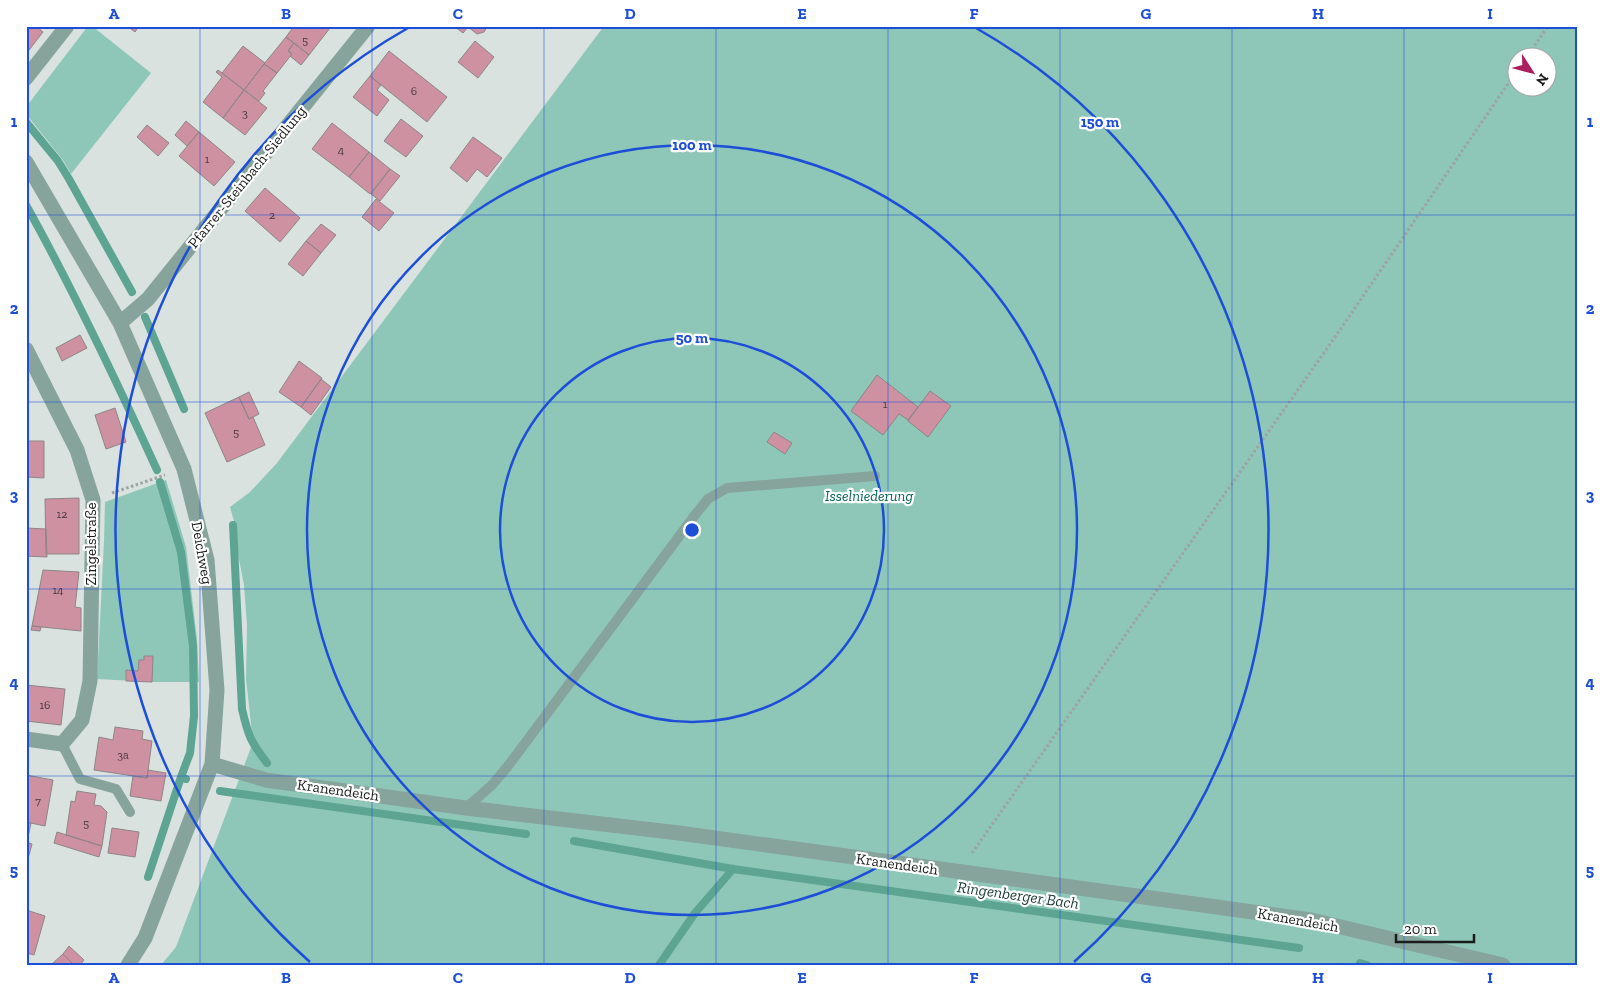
<svg xmlns="http://www.w3.org/2000/svg" width="1604" height="991" viewBox="0 0 1604 991" font-family="'Zilla Slab',serif">
  <rect width="100%" height="100%" fill="#d9e2df"/>
  <path fill="#8ec7b8" fill-rule="evenodd" d="M88 26H92L151 73 71 174 63 160 26 114V107Z
    M604 26H1578V965H161L176 947 253 742 246 679 247 625 244 585 232 523 234 521 230 507 250 492 277 463ZM1516 58H1546V88H1516Z
    M166 480 186 547 197 639 199 682H152L97 679 104 542 105 502Z"/>
  <g fill="none" stroke-linecap="round" stroke-linejoin="round">
    <path stroke="#5da493" stroke-width="8" d="M26 122 58 161 69 179 132 292
      M26 205C74 291 116 380 157 470
      M145 317 184 409
      M160 482 181 552 193 646 194 716 190 753 181 777 186 779
      M233 525 242 709C248 735 250 741 267 763
      M220 791 526 834
      M574 841 733 869 1299 948
      M148 877 181 777
      M1360 963 1367 965
      M659 965 695 913 733 869"/>
  </g>
  <path fill="#ce91a2" stroke="#8d8587" d="M26 26H36L43 32 26 54Z
    M127 26H139L135 32Z
    M294 26H329L330 28 309 55 286 37Z
    M454 26H469L463 33Z
    M488 26 484 32 477 34 468 27Z
    M286 37 294 43 288 51 292 54 277 73 264 64Z
    M475 41 494 57 478 78 458 62Z
    M294 43 309 55 301 65 290 56 292 54 288 51Z
    M243 46 265 63 244 90 222 73Z
    M389 51 447 97 427 122 370 76Z
    M264 64 277 73 263 91 265 93 259 101 244 90Z
    M218 70 244 90 223 118 203 102 222 77 216 72Z
    M370 76 381 85 377 90 389 100 377 116 353 97Z
    M244 90 267 108 245 135 223 118Z
    M401 119 423 136 406 157 384 141Z
    M186 121 199 132 187 146 175 135Z
    M332 123 369 152 349 177 312 149Z
    M147 125 169 143 158 156 137 137Z
    M199 132 235 162 214 186 179 156Z
    M473 137 502 158 487 177 477 169 467 182 450 168Z
    M369 152 390 169 370 194 349 177Z
    M390 169 400 176 380 201 371 194Z
    M265 188 300 218 280 242 245 211Z
    M376 199 394 213 379 231 362 217Z
    M321 224 336 235 321 253 306 241Z
    M306 241 321 253 303 276 288 264Z
    M80 335 87 348 62 361 56 348Z
    M299 361 322 378 301 407 279 392Z
    M877 375 918 407 908 420 899 414 883 435 851 411Z
    M321 379 331 387 311 415 301 407Z
    M930 391 951 406 928 437 908 421Z
    M249 392 259 414 249 419 239 397Z
    M239 397 249 419 253 417 265 445 227 462 205 413Z
    M115 408 126 442 106 449 95 415Z
    M774 432 792 443 785 454 767 442Z
    M26 441H44V478L26 477Z
    M79 498V554H46L45 499Z
    M26 528 46 529 47 557 26 556Z
    M43 570 79 572 75 607 81 608V631L32 626Z
    M32 626 41 627 40 631 31 630Z
    M144 656H153L152 682 126 681V670L138 671 139 660H144Z
    M26 685 65 689 61 725 26 721Z
    M115 727 143 731 142 739 152 741 147 778 94 770 99 737 113 740Z
    M148 770 166 773 161 801 130 796 133 776 147 778Z
    M26 775 53 780 45 826 26 822Z
    M77 791 96 794 94 805 101 806 107 812 102 846 66 835 71 801 75 802Z
    M26 822 31 823 28 837 26 836Z
    M112 828 139 832 135 857 108 853Z
    M57 832 102 846 99 857 54 843Z
    M26 842 32 844 26 866Z
    M26 910 45 916 34 955 26 953Z
    M69 946 84 960 80 965H74L63 954Z
    M63 954 74 965 52 964Z"/>
  <g fill="none" stroke-linecap="round" stroke-linejoin="round">
    <path stroke="#9ca3a1" stroke-width="3" stroke-dasharray="2.5 2.5" stroke-linecap="butt" d="M1526 58 1548 26
      M112 493 165 475
      M972 853 1340 330 1516 72"/>
    <path stroke="#86a49c" stroke-width="10" d="M62 744 80 779 116 789 130 812
      M466 808 492 785 508 766 695 515 708 499 727 488 875 476"/>
    <path stroke="#86a49c" stroke-width="15" d="M26 78 67 26
      M26 162 120 323 184 469 207 560 217 690 212 764 145 938 128 965
      M120 323 148 299 368 26
      M26 349 77 450 93 500 90 681 82 720 62 744 26 739
      M212 764 266 780 466 808 679 833 1311 920 1503 965"/>
  </g>
  <path fill="none" stroke="#1d4ed8" stroke-width="1" stroke-opacity="0.55" d="M200 26V965M372 26V965M544 26V965M716 26V965M888 26V965M1060 26V965M1232 26V965M1404 26V965M26 215H1578M26 402H1578M26 589H1578M26 776H1578"/>
  <g fill="none" stroke="#1d4ed8" stroke-width="2.5">
    <circle cx="692" cy="530" r="192"/>
    <circle cx="692" cy="530" r="385"/>
    <path d="M310 962A577 577 0 0 1 408 28M976 28A577 577 0 0 1 1074 962"/>
  </g>
  <g text-anchor="middle" dominant-baseline="central" stroke-width="4.5" stroke-linejoin="round" paint-order="stroke">
    <g font-size="12" fill="#46393d">
      <text x="305" y="40">5</text>
      <text x="414" y="91">6</text>
      <text x="245" y="113">3</text>
      <text x="341" y="150">4</text>
      <text x="207" y="159">1</text>
      <text x="272" y="215">2</text>
      <text x="885" y="404">1</text>
      <text x="236" y="432">5</text>
      <text x="62" y="514">12</text>
      <text x="58" y="590">14</text>
      <text x="45" y="705">16</text>
      <text x="123" y="755">3a</text>
      <text x="38" y="801">7</text>
      <text x="86" y="823">5</text>
    </g>
    <g font-size="15" fill="#191c1b" stroke="#fff">
      <text transform="translate(247 177) rotate(-51)">Pfarrer-Steinbach-Siedlung</text>
      <text transform="translate(91 544) rotate(-90)">Zingelstraße</text>
      <text transform="translate(202 553) rotate(80)">Deichweg</text>
      <text transform="translate(338 790) rotate(8)">Kranendeich</text>
      <text transform="translate(897 864) rotate(8)">Kranendeich</text>
      <text transform="translate(1298 920) rotate(10)">Kranendeich</text>
    </g>
    <g font-size="15" font-style="italic" fill="#065" stroke="#fff">
      <text x="869" y="496">Isselniederung</text>
    </g>
    <g font-size="16" font-style="italic" fill="#183a32" stroke="#fff">
      <text transform="translate(1018 895) rotate(8)">Ringenberger Bach</text>
    </g>
  </g>
  <circle cx="692" cy="530" r="8" fill="#1d4ed8" stroke="#fff" stroke-width="2.5"/>
  <g font-size="15" text-anchor="middle" font-weight="bold" fill="#1d4ed8" stroke="#fff" stroke-width="4.5" stroke-linejoin="round" paint-order="stroke">
    <text x="1100" y="127">150 m</text>
    <text x="692" y="150">100 m</text>
    <text x="692" y="343">50 m</text>
  </g>
  <rect width="1604" height="991" fill="none" stroke="#ffffff" stroke-width="55"/>
  <g transform="translate(1532 72) rotate(126)"><circle r="24" fill="#ffffff" stroke="#a3a4a4"/>
  <path d="M0-4L9 19L0 12L-9 19Z" fill="#ac1e5b"/>
  <text y="-8" font-size="14" font-weight="bold" text-anchor="middle" fill="#191c1b">N</text>
  </g>
  <path d="M1396 934v8h78v-8" fill="none" stroke="#191c1b" stroke-width="2.5"/>
  <text x="1404" y="934" font-size="15" fill="#191c1b" stroke="#ffffff" stroke-width="4" paint-order="stroke">20 m</text>
  <rect x="28" y="28" width="1548" height="936" fill="none" stroke="#1d4ed8" stroke-width="2"/>
  <g font-size="16" text-anchor="middle" font-weight="bold" fill="#1d4ed8">
    <text x="114" y="19">A</text>
    <text x="286" y="19">B</text>
    <text x="458" y="19">C</text>
    <text x="630" y="19">D</text>
    <text x="802" y="19">E</text>
    <text x="974" y="19">F</text>
    <text x="1146" y="19">G</text>
    <text x="1318" y="19">H</text>
    <text x="1490" y="19">I</text>
    <text x="14" y="127">1</text>
    <text x="1590" y="127">1</text>
    <text x="14" y="314">2</text>
    <text x="1590" y="314">2</text>
    <text x="14" y="501">3</text>
    <text x="1590" y="501">3</text>
    <text x="14" y="688">4</text>
    <text x="1590" y="688">4</text>
    <text x="14" y="876">5</text>
    <text x="1590" y="876">5</text>
    <text x="114" y="983">A</text>
    <text x="286" y="983">B</text>
    <text x="458" y="983">C</text>
    <text x="630" y="983">D</text>
    <text x="802" y="983">E</text>
    <text x="974" y="983">F</text>
    <text x="1146" y="983">G</text>
    <text x="1318" y="983">H</text>
    <text x="1490" y="983">I</text>
  </g>
</svg>
